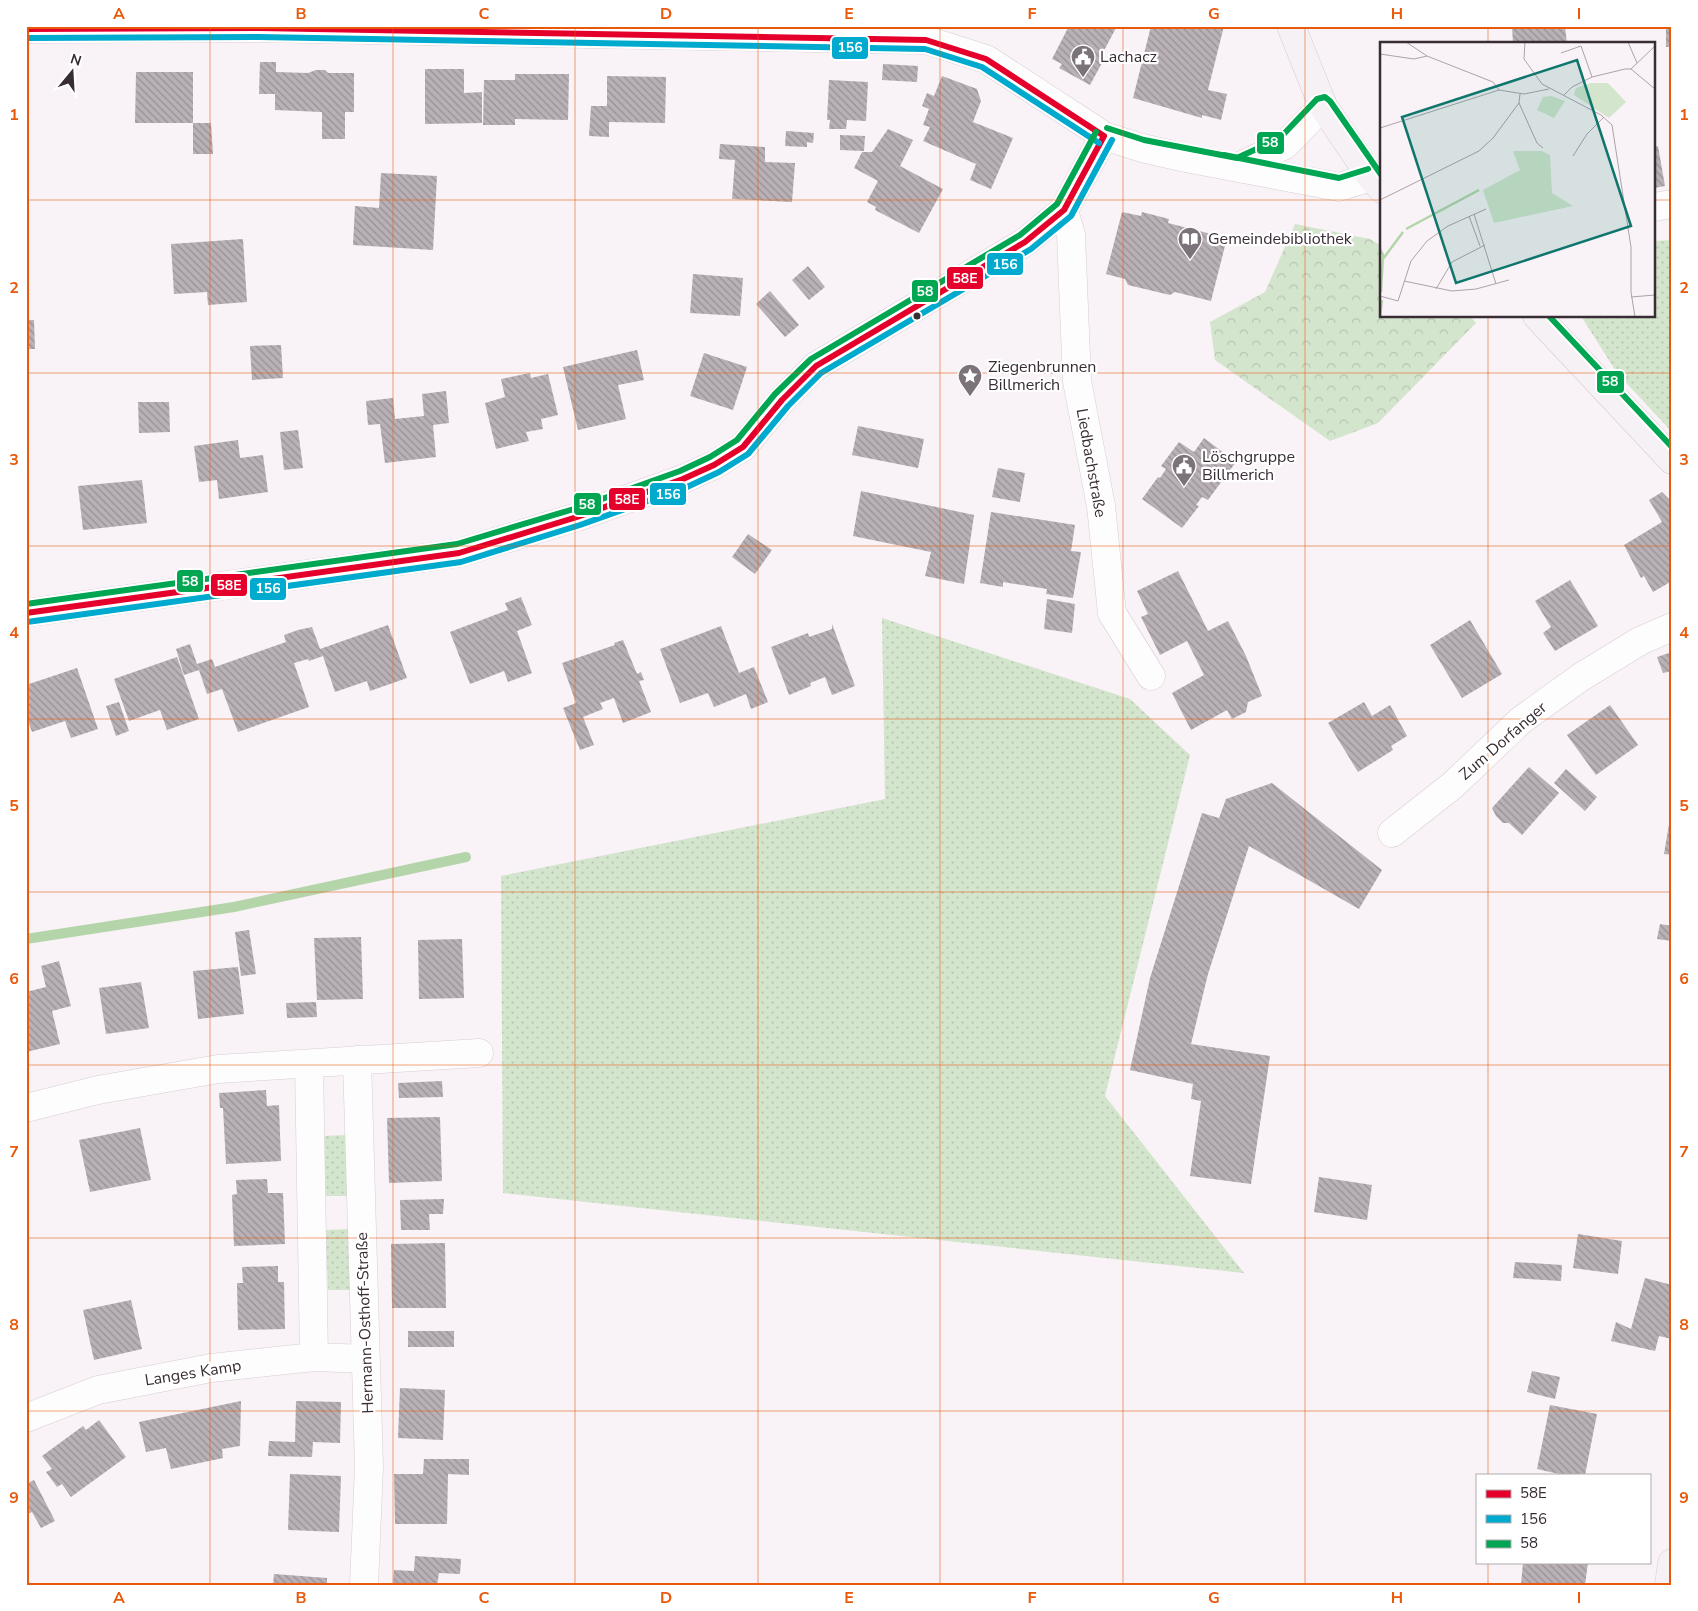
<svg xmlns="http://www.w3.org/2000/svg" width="1698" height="1611" viewBox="0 0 1698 1611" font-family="'Nunito Sans',sans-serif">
  <defs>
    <pattern id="grass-dots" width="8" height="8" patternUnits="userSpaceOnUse" patternTransform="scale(1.25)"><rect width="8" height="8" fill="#d4e5cd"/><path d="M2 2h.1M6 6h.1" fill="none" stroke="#b7c5b1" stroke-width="1.8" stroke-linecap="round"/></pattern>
    <pattern id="park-crowns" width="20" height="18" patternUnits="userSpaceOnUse" patternTransform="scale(1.25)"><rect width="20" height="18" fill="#d4e5cd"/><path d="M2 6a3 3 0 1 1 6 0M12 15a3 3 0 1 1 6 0" fill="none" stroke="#b7c5b1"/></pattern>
    <pattern id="building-back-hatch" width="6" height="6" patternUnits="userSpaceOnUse" patternTransform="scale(1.25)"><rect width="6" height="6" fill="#b9b1b6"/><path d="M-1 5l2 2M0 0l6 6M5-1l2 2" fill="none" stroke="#979095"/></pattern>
  </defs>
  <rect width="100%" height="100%" fill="#f9f2f6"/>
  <path fill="url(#grass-dots)" d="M1672 240V432L1617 373 1581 316H1654V241Z
    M882 618 1130 699 1190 755 1105 1096 1244 1273 503 1193 501 876 885 799Z
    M346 1135 348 1196H326L324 1136Z
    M349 1229 351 1290H328L326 1230Z"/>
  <path fill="url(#park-crowns)" d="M1295 224 1370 239 1382 246V316H1470L1476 323 1378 423 1330 441 1215 360 1210 322 1265 292Z"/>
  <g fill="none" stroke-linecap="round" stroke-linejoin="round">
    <path stroke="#b4d5aa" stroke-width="10" d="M26 939 234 907 466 857"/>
  </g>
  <path fill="url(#building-back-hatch)" d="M1069 26H1117L1099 60 1102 63 1090 85 1059 68 1062 64 1052 59Z
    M1151 26H1224L1208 90 1227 94 1221 120 1202 115V118L1133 98Z
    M1512 26H1565L1567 44H1513Z
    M1666 26H1672V47H1666Z
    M260 62H276V72L308 73 316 70H325L328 73H354V112H345V139H322V112L275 110V94H259Z
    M883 64 918 66 917 82 882 80Z
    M425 69H464V93L482 92V123L425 124Z
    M136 72H193V123H211L213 154H193V123H135Z
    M515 74H569L568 120 515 119V125H483L484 80H515Z
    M607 76 666 77 665 123 609 122V137L589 136 591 106H607Z
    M942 76 977 89 981 101 973 122 1013 138 991 189 970 180 976 164 923 141 930 127 923 125 929 109 922 106 927 93 934 96Z
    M829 80 868 82 866 121 847 120 846 129H829L830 120H827Z
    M888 129 913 140 900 166 943 189 919 233 875 210 876 207 867 202 878 181 854 168 862 152H872Z
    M786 131 814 133 813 143 807 142V147L785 146Z
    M840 135 865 136 864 151 840 150Z
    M720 144 765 147V162L795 163 792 202 732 199 735 160 719 159Z
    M1658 146 1665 186 1654 188V147Z
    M381 173 437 176 433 250 353 245 355 206 379 208Z
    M1122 212 1141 216 1142 212 1169 219 1168 223 1227 238 1211 301 1175 292 1170 295 1128 285 1125 279 1106 274Z
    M243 239 247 302 208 305 207 292 174 294 171 244Z
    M808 266 825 287 809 300 792 280Z
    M693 274 743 278 740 316 690 313Z
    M770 291 799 325 785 337 756 304Z
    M26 320H34L35 349H26Z
    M281 345 283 378 252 380 250 346Z
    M637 350 644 380 618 385 626 419 578 430 563 367Z
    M704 353 747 367 733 410 690 396Z
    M530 373 531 378 548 374 558 415 541 419 543 429 526 432 529 441 496 449 485 403 505 397 501 379Z
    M446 391 449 423 433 425 436 457 385 463 380 424 368 425 366 401 393 398 395 419 424 416 422 394Z
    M138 402H169L170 432 139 433Z
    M858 426 924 439 918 468 852 455Z
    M298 430 303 468 284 470 280 432Z
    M1204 438 1236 462 1208 500 1202 497 1196 505 1199 506 1182 528 1142 499 1158 477 1160 478 1166 469 1161 466 1179 442 1194 452Z
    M238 440 240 458 263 455 268 492 219 499 217 480 199 482 194 446Z
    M998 468 1025 473 1020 502 992 497Z
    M142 480 147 523 83 530 78 486Z
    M861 491 974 515 964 584 925 576 931 552 853 536Z
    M1662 492 1672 502V581L1653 592 1644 576 1641 578 1624 545 1662 522 1649 500Z
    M991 512 1075 525 1071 551 1081 552 1073 598 1046 594 1047 589 1003 582V587L980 583Z
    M748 534 772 550 755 574 732 557Z
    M1178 571 1208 631 1228 621 1246 656 1262 696 1248 702 1246 712 1232 719 1227 710 1191 730 1172 693 1204 675 1187 641 1160 655 1141 617 1148 614 1137 591Z
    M1570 580 1598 626 1555 651 1543 633 1551 627 1535 601Z
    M521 597 532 625 517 631 532 673 508 682 504 671 470 684 450 632 508 610 505 603Z
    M1047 599 1075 604 1072 633 1044 629Z
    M1470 620 1502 674 1462 698 1430 645Z
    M832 624 855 686 832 695 825 677 810 683 811 686 789 695 771 647 808 633 809 637 832 629Z
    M388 625 407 678 370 691 367 681 335 692 323 656 309 661 308 659 294 663 309 707 238 732 222 689 207 694 199 670 184 675 176 649 190 644 197 664 212 659 215 667 286 642 284 635 298 630 312 627 320 649Z
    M721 626 739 673 754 667 768 702 751 709 746 694 714 707 708 693 680 703 660 649Z
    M623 640 637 674 641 672 644 680 639 681 651 712 623 723 614 698 600 703 603 709 583 717 594 745 580 750 563 708 576 703 562 663 615 645 614 643Z
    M1672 652V671L1663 673 1657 657Z
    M177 657 199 719 167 730 160 710 129 721 114 679Z
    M77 668 98 729 71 738 65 721 32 732 26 715V685Z
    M119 702 129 731 116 736 106 706Z
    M1364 702 1372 716 1390 705 1407 736 1391 746 1393 750 1358 772 1328 723Z
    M1610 705 1638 745 1596 775 1567 735Z
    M1529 767 1559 793 1522 835 1509 823H1503L1496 816 1492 808Z
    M1566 769 1597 797 1585 811 1554 783Z
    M1272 783 1382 870 1359 909 1249 846 1208 974 1191 1044 1270 1056 1251 1184 1190 1176 1201 1101 1191 1099 1193 1084 1130 1070 1150 978 1202 813 1219 818 1226 799Z
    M1669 824H1672V855L1664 854Z
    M1660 924 1672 926V941L1657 939Z
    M249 930 256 974 241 976 235 932Z
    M361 937 363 999 317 1000 314 938Z
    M462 939 464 998 419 999 418 940Z
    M59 961 71 1006 52 1011 60 1044 26 1052V992L46 987 41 966Z
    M238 967 244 1014 198 1019 193 971Z
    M141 982 149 1028 106 1034 99 988Z
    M316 1002 317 1017 287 1018 286 1003Z
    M442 1081 443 1097 399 1098 398 1083Z
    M266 1090 267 1106 279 1105 281 1161 226 1164 223 1108H220L219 1093Z
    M440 1117 442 1181 389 1183 387 1118Z
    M140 1128 151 1180 90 1192 79 1140Z
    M1319 1177 1372 1185 1367 1220 1314 1212Z
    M267 1179 268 1193H283L285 1244 234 1246 232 1195 237 1194 236 1180Z
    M444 1199 443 1214H429L430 1230H401L400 1200Z
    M1578 1234 1622 1241 1618 1274 1573 1268Z
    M445 1243 446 1308H392L391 1244Z
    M1515 1262 1562 1265 1561 1281 1513 1278Z
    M278 1266V1282H284L285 1329 238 1330 237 1283H243L242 1267Z
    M1645 1278 1672 1285V1339L1659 1336 1655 1351 1611 1341 1616 1322 1631 1329Z
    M131 1300 142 1349 94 1360 83 1310Z
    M408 1331H454V1347H408Z
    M1532 1371 1560 1377 1555 1399 1527 1392Z
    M400 1388 445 1390 443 1440 398 1438Z
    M241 1401 240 1446 222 1449 223 1458 171 1469 166 1448 146 1452 139 1422Z
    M296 1401 341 1402 340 1443 313 1442 312 1457 268 1456 269 1441 295 1442Z
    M1550 1405 1597 1414 1585 1475H1563L1537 1469Z
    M99 1420 126 1457 71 1497 62 1484 57 1487 46 1472 52 1469 42 1456 83 1426 86 1430Z
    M424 1459H469V1475L448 1474 447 1524H395L394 1474H423Z
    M290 1474 341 1476 339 1532 288 1530Z
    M34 1480 55 1521 41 1528 32 1512 26 1515V1484Z
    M415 1556 461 1559 460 1574 439 1573 437 1585H393L394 1570 414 1571Z
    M1523 1562H1588L1585 1585H1521Z
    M274 1574 327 1578V1585H273Z"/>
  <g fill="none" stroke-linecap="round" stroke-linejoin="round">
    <defs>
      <path id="street" d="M26 29 259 28 926 40 986 59 1104 136 1142 148 1186 158 1339 187 1371 177
        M1238 167 1285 145 1323 106
        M1654 207 1672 204
        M1064 210 1071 235 1077 381 1101 506 1112 613 1151 676
        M26 613 459 553 577 517 683 479 714 465 743 447 782 400 816 366 1025 242 1064 210 1104 136
        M1392 833 1453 785 1520 721 1581 677 1640 641 1672 627
        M357 1060 369 1467 364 1585
        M309 1064 314 1357
        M26 1108 98 1090 218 1069 479 1053
        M26 1418 98 1390 211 1368 314 1357 366 1359"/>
      <path id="secondary" d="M1291 26 1323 106 1371 177 1382 189
        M1537 316 1672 460
        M1669 1585 1672 1563"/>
    </defs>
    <use href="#street" stroke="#d6cdd3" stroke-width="29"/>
    <use href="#secondary" stroke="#d6cdd3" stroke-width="29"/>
    <use href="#street" stroke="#fefdfe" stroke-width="28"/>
    <use href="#secondary" stroke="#f6f1f4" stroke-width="28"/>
    <defs>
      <path id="bus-1" d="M26 29 259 28 926 40 986 59 1104 136
        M26 613 459 553 577 517 683 479 714 465 743 447 782 400 816 366 1025 242 1064 210 1104 136"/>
      <path id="bus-2" d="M26 38 259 37 925 49 982 67 1099 143
        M27 622 461 562 580 525 687 487 719 472 748 454 788 406 821 373 1031 249 1071 216 1112 140"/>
      <path id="bus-3" d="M1107 128 1144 140 1237 158 1280 138 1317 99 1325 97 1330 101 1382 176
        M1224 155 1339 178 1368 169
        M1549 316 1672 447
        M26 604 457 544 574 509 680 471 710 457 737 440 775 394 811 359 1020 235 1057 204 1096 132"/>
    </defs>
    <use href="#bus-1" stroke="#fff" stroke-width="10"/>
    <use href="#bus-2" stroke="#fff" stroke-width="10"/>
    <use href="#bus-3" stroke="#fff" stroke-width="10"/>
    <use href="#bus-1" stroke="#e4002b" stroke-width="6"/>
    <use href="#bus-2" stroke="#00a9ce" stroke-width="6"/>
    <use href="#bus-3" stroke="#00a651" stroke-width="6"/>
  </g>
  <path fill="none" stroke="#e8590c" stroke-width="1" stroke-opacity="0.55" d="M210 26V1585M393 26V1585M575 26V1585M758 26V1585M940 26V1585M1123 26V1585M1305 26V1585M1488 26V44M26 200H1382M1654 200H1672M1488 316V1475M26 373H1672M26 546H1672M26 719H1672M26 892H1672M26 1065H1672M26 1238H1672M26 1411H1672M1488 1562V1585"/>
  <defs>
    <symbol id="civic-pin" viewBox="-11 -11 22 30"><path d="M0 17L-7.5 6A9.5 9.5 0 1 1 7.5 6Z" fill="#7c7279" stroke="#fff"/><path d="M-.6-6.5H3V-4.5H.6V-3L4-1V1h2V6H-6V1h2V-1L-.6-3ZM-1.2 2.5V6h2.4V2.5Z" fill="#fff"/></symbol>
    <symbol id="library-pin" viewBox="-11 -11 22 30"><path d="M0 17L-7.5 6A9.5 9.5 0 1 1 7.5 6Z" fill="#7c7279" stroke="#fff"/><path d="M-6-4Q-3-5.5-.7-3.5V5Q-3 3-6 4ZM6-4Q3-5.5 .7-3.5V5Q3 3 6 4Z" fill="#fff"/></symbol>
    <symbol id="sight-pin" viewBox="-11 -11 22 30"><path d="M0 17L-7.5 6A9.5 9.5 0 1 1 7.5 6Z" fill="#7c7279" stroke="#fff"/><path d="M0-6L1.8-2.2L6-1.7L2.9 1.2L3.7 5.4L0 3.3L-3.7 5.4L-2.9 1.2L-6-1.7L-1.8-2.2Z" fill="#fff"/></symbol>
  </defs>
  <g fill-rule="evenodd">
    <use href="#civic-pin" x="1069" y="43" width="28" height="38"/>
    <use href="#library-pin" x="1176" y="225" width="28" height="38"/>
    <use href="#sight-pin" x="956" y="362" width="28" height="38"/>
    <use href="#civic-pin" x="1170" y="452" width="28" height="38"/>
  </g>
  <circle fill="#392d35" stroke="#fff" stroke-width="2" cx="917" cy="316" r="4.5"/>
  <g text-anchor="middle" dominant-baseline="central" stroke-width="4.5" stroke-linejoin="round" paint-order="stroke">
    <g font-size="16" fill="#392d35" stroke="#fff" text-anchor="start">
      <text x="1100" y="57">Lachacz</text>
      <text x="1208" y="239">Gemeindebibliothek</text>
      <text x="988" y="367">Ziegenbrunnen<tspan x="988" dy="18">Billmerich</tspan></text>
      <text x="1202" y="457">Löschgruppe<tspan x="1202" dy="18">Billmerich</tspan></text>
    </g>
    <g font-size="16" fill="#392d35" stroke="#fff">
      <text transform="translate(1091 463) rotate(80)">Liedbachstraße</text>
      <text transform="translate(1503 741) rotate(-41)">Zum Dorfanger</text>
      <text transform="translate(365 1323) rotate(-92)">Hermann-Osthoff-Straße</text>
      <text transform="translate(193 1373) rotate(-9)">Langes Kamp</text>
    </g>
  </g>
  <g transform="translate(1380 42)">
    <rect width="275" height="275" fill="#f9f2f6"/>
    <path d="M211 41H228L246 60 229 76 194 53 196 46ZM133 109H162L170 113 172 151 193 164 114 181 103 148 140 128Z" fill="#d4e5cd"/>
    <path d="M171 54 185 59 174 76 157 68 163 55Z" fill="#d4e5cd"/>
    <path fill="none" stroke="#b4d5aa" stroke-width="2.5" d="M26 187 99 148M0 207 3 213 1 250M3 217 23 190M0 274 2 258"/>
    <path fill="none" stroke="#aca3a9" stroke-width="1" d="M26 0 47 14 113 40 119 48M145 0 144 17 162 42 221 73 232 83 251 205V250L255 275M248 0 257 21M181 11 201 4 212 35M0 12 34 17 47 14M251 27 275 4M184 53 192 45 212 35 245 27H251L275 47M139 61 157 101 163 106M0 86 119 48 144 52 169 47M193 114 207 92 224 75M0 158 99 109 113 96 139 61 140 52M94 172 116 242M89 174 100 204M24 239 72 249 96 247 129 238M56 247 72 220 105 203M0 254 18 259 31 219 47 199 68 184 106 167M251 255 275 253"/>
    <path fill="#0f766e" fill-opacity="0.15" stroke="#0f766e" stroke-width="2.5" d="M197 18 251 184 76 241 22 75Z"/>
    <rect width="275" height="275" fill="none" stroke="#392d35" stroke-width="2.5"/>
  </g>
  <g stroke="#fff" stroke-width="2">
    <rect x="831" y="36" width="38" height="24" rx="5" fill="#00a9ce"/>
    <rect x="1256" y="131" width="29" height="24" rx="5" fill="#00a651"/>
    <rect x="986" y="252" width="38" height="24" rx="5" fill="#00a9ce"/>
    <rect x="946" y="266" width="38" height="24" rx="5" fill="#e4002b"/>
    <rect x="911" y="279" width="28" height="24" rx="5" fill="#00a651"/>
    <rect x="1596" y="370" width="29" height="24" rx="5" fill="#00a651"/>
    <rect x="649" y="482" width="38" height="24" rx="5" fill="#00a9ce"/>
    <rect x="608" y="487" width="38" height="24" rx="5" fill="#e4002b"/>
    <rect x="573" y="492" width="29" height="24" rx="5" fill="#00a651"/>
    <rect x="176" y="569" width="28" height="24" rx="5" fill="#00a651"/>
    <rect x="210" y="573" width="38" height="24" rx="5" fill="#e4002b"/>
    <rect x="249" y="577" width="38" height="24" rx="5" fill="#00a9ce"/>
  </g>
  <g font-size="14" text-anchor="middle" font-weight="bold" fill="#fff">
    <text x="850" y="52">156</text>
    <text x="1270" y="147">58</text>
    <text x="1005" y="269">156</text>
    <text x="965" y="283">58E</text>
    <text x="925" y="296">58</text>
    <text x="1610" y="386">58</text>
    <text x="668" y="499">156</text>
    <text x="627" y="504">58E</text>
    <text x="587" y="509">58</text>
    <text x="190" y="586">58</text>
    <text x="229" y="590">58E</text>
    <text x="268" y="593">156</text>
  </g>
  <rect width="1698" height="1611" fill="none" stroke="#ffffff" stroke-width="55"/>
  <rect x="1476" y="1474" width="175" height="90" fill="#ffffff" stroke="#b0abae"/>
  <rect x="1486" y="1490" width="25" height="8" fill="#e4002b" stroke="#b0abae"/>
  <text x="1520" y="1498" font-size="15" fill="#392d35">58E</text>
  <rect x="1486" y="1515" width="25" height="8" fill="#00a9ce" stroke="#b0abae"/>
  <text x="1520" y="1524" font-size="15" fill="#392d35">156</text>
  <rect x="1486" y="1540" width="25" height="8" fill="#00a651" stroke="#b0abae"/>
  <text x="1520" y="1548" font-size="15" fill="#392d35">58</text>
  <g transform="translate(72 72) rotate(18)" stroke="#ffffff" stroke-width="4" paint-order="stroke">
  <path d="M0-4L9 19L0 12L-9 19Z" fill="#392d35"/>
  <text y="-8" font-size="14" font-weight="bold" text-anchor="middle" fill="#392d35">N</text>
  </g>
  <rect x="28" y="28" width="1642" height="1556" fill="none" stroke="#e8590c" stroke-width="2"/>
  <g font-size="16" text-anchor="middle" font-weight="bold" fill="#e8590c">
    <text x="119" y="19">A</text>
    <text x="301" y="19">B</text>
    <text x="484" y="19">C</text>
    <text x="666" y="19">D</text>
    <text x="849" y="19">E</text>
    <text x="1032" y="19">F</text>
    <text x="1214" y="19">G</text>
    <text x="1397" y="19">H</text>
    <text x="1579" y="19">I</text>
    <text x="14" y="120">1</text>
    <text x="1684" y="120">1</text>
    <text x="14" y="293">2</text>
    <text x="1684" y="293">2</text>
    <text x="14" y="465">3</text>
    <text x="1684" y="465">3</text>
    <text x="14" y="638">4</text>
    <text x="1684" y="638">4</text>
    <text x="14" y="811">5</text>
    <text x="1684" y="811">5</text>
    <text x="14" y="984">6</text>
    <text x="1684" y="984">6</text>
    <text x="14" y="1157">7</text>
    <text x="1684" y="1157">7</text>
    <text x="14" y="1330">8</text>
    <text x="1684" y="1330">8</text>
    <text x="14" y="1503">9</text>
    <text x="1684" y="1503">9</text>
    <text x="119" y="1603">A</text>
    <text x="301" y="1603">B</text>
    <text x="484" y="1603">C</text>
    <text x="666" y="1603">D</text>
    <text x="849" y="1603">E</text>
    <text x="1032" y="1603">F</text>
    <text x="1214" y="1603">G</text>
    <text x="1397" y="1603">H</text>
    <text x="1579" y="1603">I</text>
  </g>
</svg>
